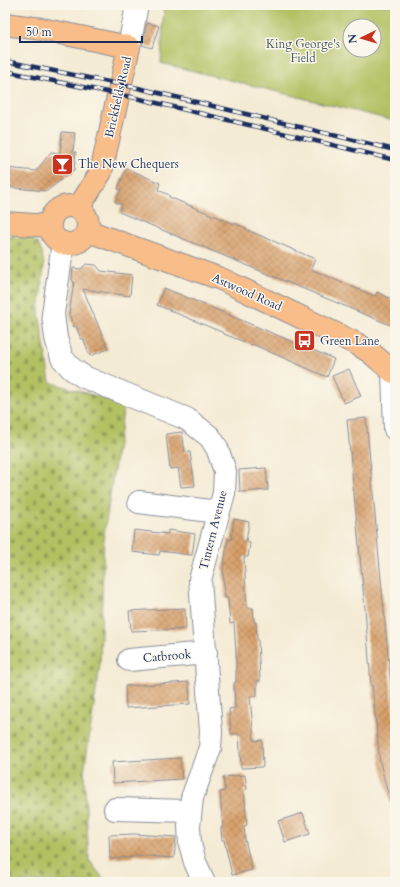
<svg xmlns="http://www.w3.org/2000/svg" width="400" height="887" viewBox="0 0 400 887" font-family="Cardo,serif">
  <defs>
    <pattern id="cemetery-stones" width="16" height="16" patternUnits="userSpaceOnUse"><rect width="16" height="16" fill="#b3c163"/><path d="M2 7V4a2 2 0 0 1 4 0v3zM10 15v-3a2 2 0 0 1 4 0v3z" fill="#919d55"/></pattern>
    <pattern id="building-cross-hatch" width="8" height="8" patternUnits="userSpaceOnUse"><rect width="8" height="8" fill="#d79e68"/><path d="M0 0l8 8M0 8l8-8" fill="none" stroke="#ae8159"/></pattern>
  </defs>
  <rect width="100%" height="100%" fill="#fbf7ec"/>
  <filter id="ink" filterUnits="userSpaceOnUse"><feTurbulence type="fractalNoise" baseFrequency=".025" numOctaves="2"/><feDisplacementMap in="SourceGraphic" scale="8" xChannelSelector="R" yChannelSelector="G"/><feConvolveMatrix kernelMatrix="1 2 1 2 8 2 1 2 1" color-interpolation-filters="sRGB"/></filter>
  <filter id="wash" filterUnits="userSpaceOnUse"><feTurbulence type="fractalNoise" baseFrequency=".012" numOctaves="4" result="noise"/><feDisplacementMap in="SourceGraphic" scale="16" xChannelSelector="R" yChannelSelector="G"/><feGaussianBlur stdDeviation="0.9" result="paint"/><feColorMatrix in="noise" values="0 0 0 0 0 0 0 0 0 0 0 0 0 0 0 0 0 1.4 0 .05"/><feComposite in="paint" operator="in"/></filter>
  <g filter="url(#wash)">
    <rect width="100%" height="100%" fill="#f4ebd4"/>
    <path fill="#b3c163" stroke="#677860" fill-rule="evenodd" d="M164 5H395V121L161 63ZM350 26H374V50H350Z"/>
    <path fill="url(#cemetery-stones)" stroke="#677860" d="M5 235 30 238 38 243 42 253 44 265 39 312 50 382 124 405 104 534 100 664 84 772 89 860 106 882H5Z"/>
    <g id="blocks">
      <path fill="url(#building-cross-hatch)" d="M147 23 159 26 152 48 142 45Z
        M62 132 75 133 73 152H76L74 170 70 172V175H67L47 191 5 187 6 168 36 171 51 152 60 153Z
        M126 168 160 183 158 190 169 195V197L234 224V223L246 228 245 229 315 259 311 269 338 281 375 296 377 292 395 301V327L119 212 122 205 115 202 121 190 118 189Z
        M86 264 96 265 101 271 132 275 130 296 83 289 108 349 90 356 83 338 81 339 76 326 74 327 69 314 74 282 72 280 73 268 81 269Z
        M164 288 334 359 327 377 252 344V345L224 334V333L157 305Z
        M349 369 361 396 344 403 332 376Z
        M366 418 395 730V801L390 802 380 762 372 685H371L365 609 347 420Z
        M182 432 185 452H190L195 486 181 487 178 468 170 469 166 434Z
        M266 468 268 490 240 492 239 470Z
        M234 519 249 522 246 542 250 543 248 557H244L247 608H253L254 622H256L257 639H258L260 681H257V696H250L254 741 262 740 263 767 241 768 239 734H231L229 709 235 708 234 683 236 682V653L234 623 230 624 228 598H225L223 570 228 539 231 540Z
        M134 530 168 534V530L195 534 192 555 160 551 159 555 132 552Z
        M185 608 186 629 131 631 129 611Z
        M189 682 190 704 126 708 125 686Z
        M180 758 182 779 113 783 112 762Z
        M245 775 247 789 244 790 247 825 244 826 245 839 252 870 232 875 224 840H222L221 828 223 827 220 792 225 791 223 777Z
        M303 813 310 834 285 842 278 821Z
        M135 834 176 837 174 858 134 855V857L110 859 109 835Z"/>
    </g>
  </g>
  <g filter="url(#ink)">
    <use href="#blocks" fill-opacity="0" stroke="#888d99" stroke-width="1"/>
    <g fill="none" stroke-linecap="round" stroke-linejoin="round">
      <defs>
        <path id="minor" d="M129 47 137 5
          M63 243 53 314 56 338 62 358 72 369 84 377 187 419 210 437 217 448 225 471 224 493 200 580 211 732 210 748 192 798 189 826 190 844 195 862 204 882
          M393 372 395 429
          M139 502 218 512
          M129 660 206 653
          M115 809 190 811"/>
        <path id="major" d="M5 24 41 29 129 47 101 172 79 207
          M50 225a19 19 0 1 1 38 0a19 19 0 1 1-38 0Z
          M5 223 50 226
          M88 231 221 279 357 344 370 352 393 372H395"/>
      </defs>
      <use href="#minor" stroke="#888d99" stroke-width="24"/>
      <use href="#major" stroke="#888d99" stroke-width="24"/>
      <use href="#minor" stroke="#fff" stroke-width="22"/>
      <use href="#major" stroke="#f9bd89" stroke-width="22"/>
      <defs>
        <path id="rail" d="M5 61 138 88 395 150
          M5 71 136 98 395 160"/>
      </defs>
      <use href="#rail" stroke="#1b2f5e" stroke-width="4.5"/>
      <use href="#rail" stroke="#fbf7ec" stroke-width="3" stroke-dasharray="9" stroke-linecap="butt"/>
    </g>
  </g>
  <defs>
    <symbol id="bar-square" viewBox="-11 -11 22 22"><rect x="-9" y="-9" width="18" height="18" rx="4" fill="#c8321e" stroke="#fbf7ec"/><path d="M-6-5H6L.8 .8V4.5H3.5V6h-7V4.5H-.8V.8Z" fill="#fff"/></symbol>
    <symbol id="bus-square" viewBox="-11 -11 22 22"><rect x="-9" y="-9" width="18" height="18" rx="4" fill="#c8321e" stroke="#fbf7ec"/><path d="M-5-6H5V4H4V6H2V4H-2V6H-4V4H-5ZM-3.5-4V0h7V-4ZM-3.5 1.2v1.5H-2V1.2ZM2 1.2v1.5H3.5V1.2Z" fill="#fff"/></symbol>
  </defs>
  <g fill-rule="evenodd">
    <use href="#bar-square" x="50" y="152" width="25" height="25"/>
    <use href="#bus-square" x="292" y="328" width="25" height="25"/>
  </g>
  <g text-anchor="middle" dominant-baseline="central" stroke-width="3" stroke-linejoin="round" paint-order="stroke">
    <g font-size="12" fill="#495b60" stroke="#fbf7ec">
      <text x="303" y="44">King George's<tspan x="303" dy="14">Field</tspan></text>
    </g>
    <g font-size="12" fill="#1b2f5e" stroke="#fbf7ec">
      <text transform="translate(118 97) rotate(-77)">Brickfields Road</text>
      <text transform="translate(247 292) rotate(24)">Astwood Road</text>
      <text transform="translate(213 530) rotate(-76)">Tintern Avenue</text>
      <text transform="translate(167 656) rotate(-5)">Catbrook</text>
    </g>
    <g font-size="12" fill="#1b2f5e" stroke="#fbf7ec" text-anchor="start">
      <text x="78" y="164">The New Chequers</text>
      <text x="320" y="341">Green Lane</text>
    </g>
  </g>
  <rect width="400" height="887" fill="none" stroke="#fbf7ec" stroke-width="20"/>
  <g transform="translate(362 38) rotate(265)"><circle r="19" fill="#fbf7ec" stroke="#a1a7b3"/>
  <path d="M0-3L7 15L0 10L-7 15Z" fill="#c8321e"/>
  <text y="-6" font-size="11" font-weight="bold" text-anchor="middle" fill="#1b2f5e">N</text>
  </g>
  <path d="M20 36v6h122v-6" fill="none" stroke="#1b2f5e" stroke-width="2"/>
  <text x="26" y="36" font-size="12" fill="#1b2f5e" stroke="#fbf7ec" stroke-width="3" paint-order="stroke">50 m</text>
</svg>
